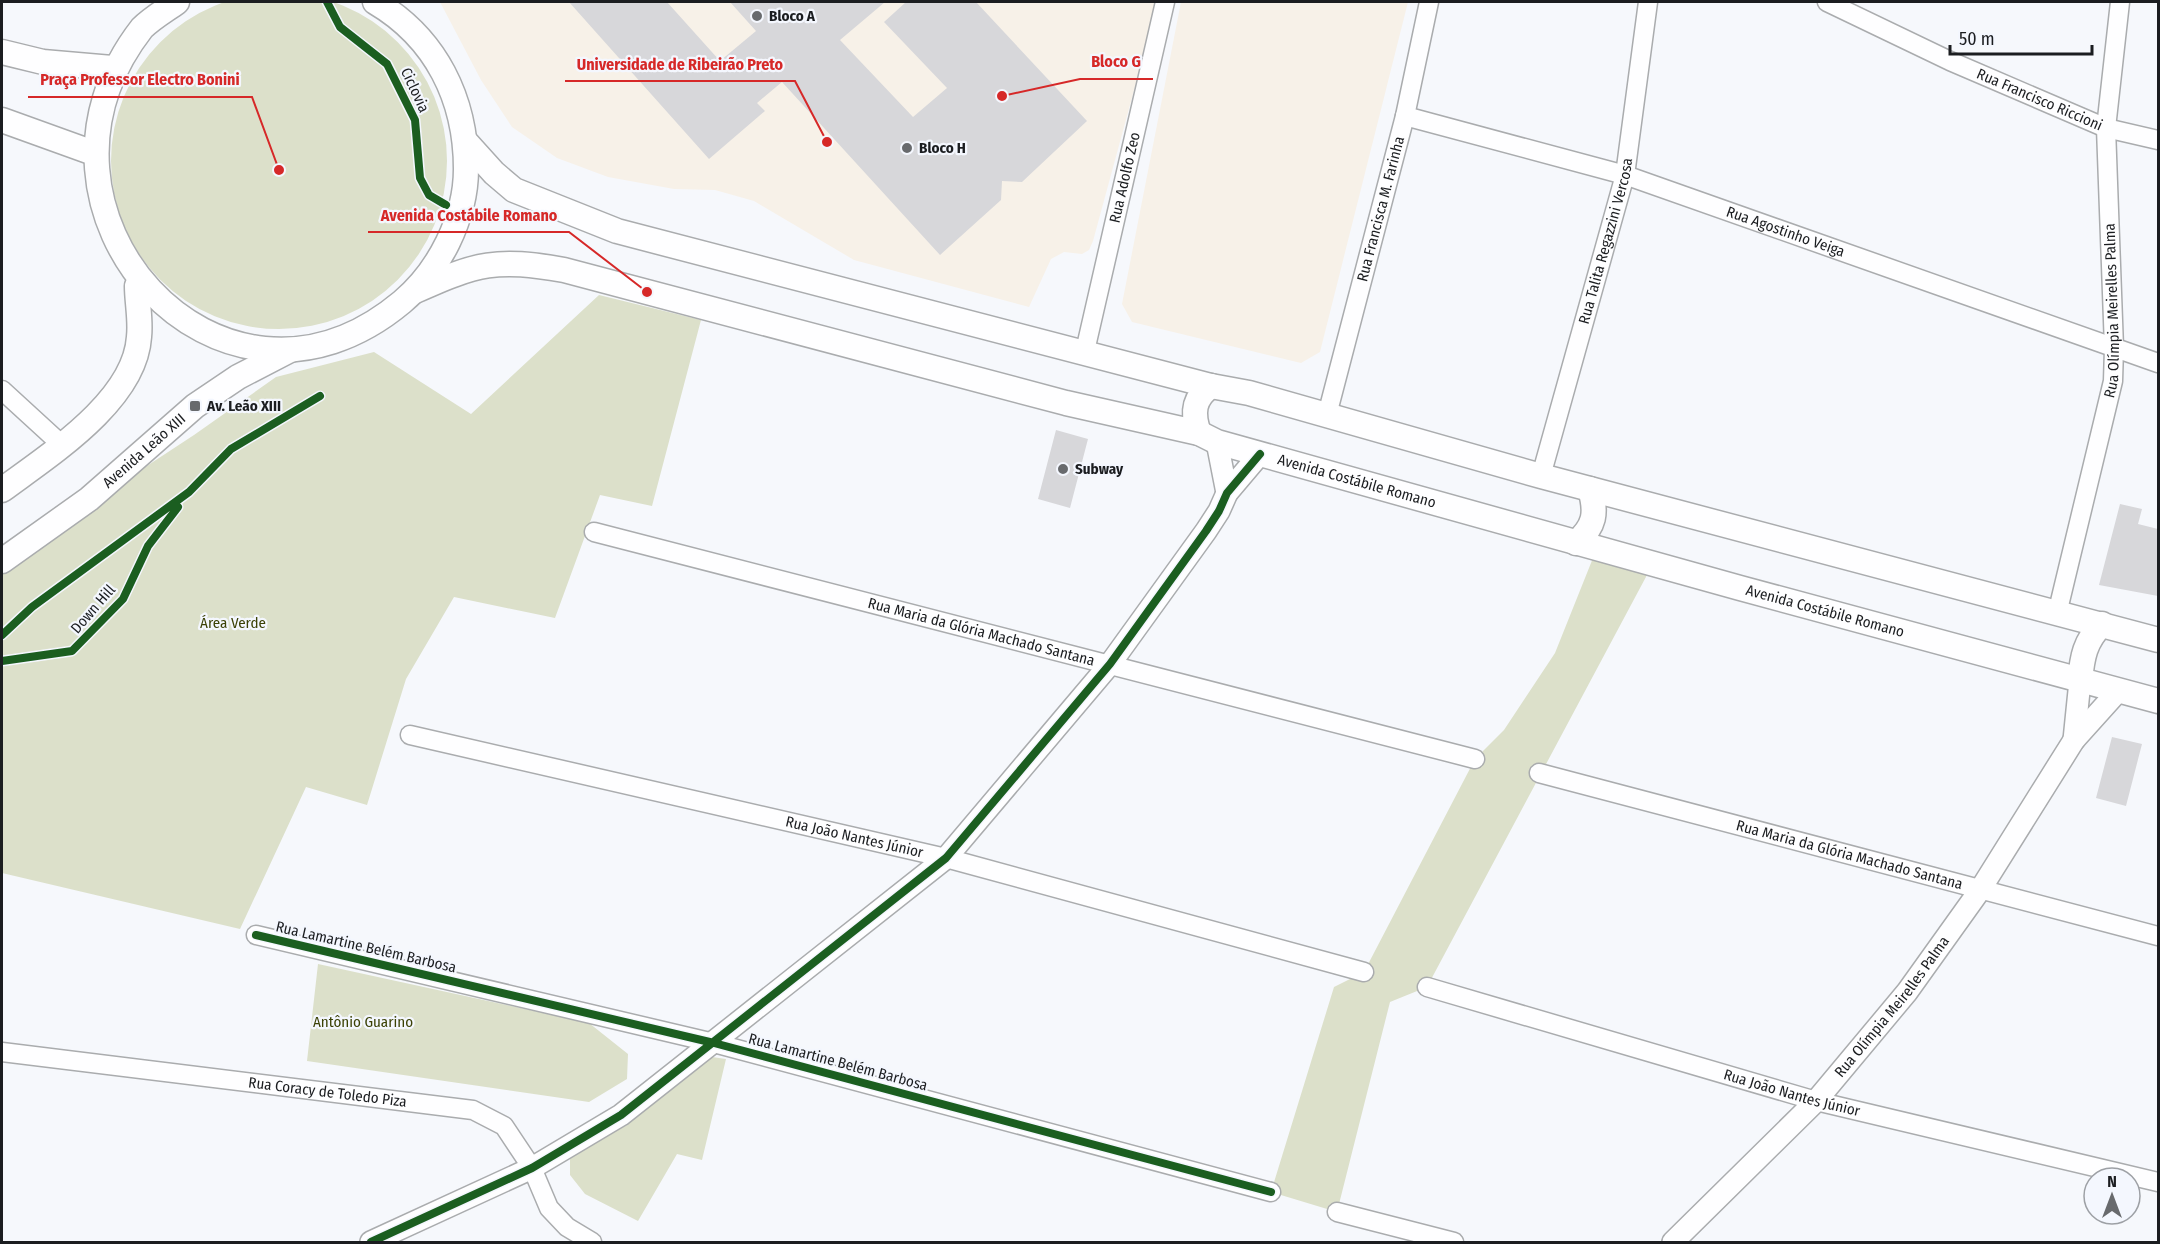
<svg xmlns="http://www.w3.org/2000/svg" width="2160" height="1244" viewBox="0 0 2160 1244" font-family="'Fira Sans Condensed',sans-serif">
  <rect width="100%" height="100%" fill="#f6f8fc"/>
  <path fill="#f7f1e8" d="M440 2H1156L1152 24 1093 241 1089 250 1082 254 1064 252 1051 259 1029 307 854 260 754 201 715 190 674 189 608 177 557 158 512 127 481 80Z
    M1181 2H1408L1320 352 1301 363 1132 322 1122 304Z"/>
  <path fill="#dce0ca" d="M111 161a168 168 0 1 1 336 0a168 168 0 1 1-336 0Z
    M599 295 701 320 652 506 600 495 555 618 454 597 406 679 367 805 306 787 240 929 2 873V561L194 435 276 377 374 352 471 414Z
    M1593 558 1647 575 1427 987 1390 1002 1337 1212 1271 1192 1334 987 1364 972 1475 759 1504 730 1555 653Z
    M318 964 589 1023 628 1054 627 1079 589 1102 307 1061Z
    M712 1057 726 1059 702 1160 677 1154 638 1221 585 1194 570 1175V1152L650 1102Z"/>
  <path fill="#d7d7da" d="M569 2H667L720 61 756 31 730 2H885L840 40 913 117 947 88 884 22 906 2H976L1087 121 1022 182 1002 181 1001 200 940 255 782 82 757 103 765 111 709 159Z
    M1056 430 1088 439 1070 508 1038 499Z
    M2120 504 2142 509 2138 524 2158 529V596L2099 585Z
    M2112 737 2142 744 2126 806 2096 798Z"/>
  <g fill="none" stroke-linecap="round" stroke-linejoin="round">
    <defs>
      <g id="minor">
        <path id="s1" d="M1827 2 1950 61 2106 128 2158 140"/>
        <path id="s2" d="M1405 116 1625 175 2158 363"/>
        <path id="s3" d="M1085 351 1165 2"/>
        <path d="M2 390 62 445"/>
        <path id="s4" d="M1327 415 1405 116 1429 2"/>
        <path id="s5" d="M1541 476 1625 175 1648 2"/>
        <path id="s6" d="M594 532 1475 759"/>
        <path id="s7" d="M2057 614 2113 381 2114 348 2106 128 2120 2"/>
        <path id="s8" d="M410 735 946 858 1364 972"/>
        <path id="s9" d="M1539 773 2158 936"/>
        <path d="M256 935 714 1043 1271 1192"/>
        <path id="s10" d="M1427 987 1816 1101 2158 1182"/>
        <path id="s11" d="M2 1052 473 1110 504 1126 532 1168 549 1208 567 1227 592 1242"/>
        <path d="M1337 1212 1454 1242"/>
      </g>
      <g id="tertiary">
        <path d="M1217 442 1227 493"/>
        <path d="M2074 740 2080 681"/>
        <path d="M371 1242 532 1168 621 1115 946 858 1110 664 1206 531 1219 511 1227 493 1260 454"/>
        <path id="s12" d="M1673 1242 1816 1101 1907 992 1980 890 2074 740 2119 690"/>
      </g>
      <g id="secondary">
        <path d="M177 2C166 10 152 18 142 28 0 210 220 454 402 302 439 271 466 218 466 169 466 99 436 38 375 2"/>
        <path d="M2 52 43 62 112 68"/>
        <path d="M2 120 88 151"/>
        <path d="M466 142 494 173 514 190 617 231 1211 386 1249 393 1541 476 2158 640"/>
        <path id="s13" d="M415 291C478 263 496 258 564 270L1066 403 1199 433 1217 442 1740 588 2158 701"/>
        <path d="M1199 433C1192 414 1193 398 1211 386"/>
        <path d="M2 490C49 455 135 401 139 337 141 320 137 302 137 286"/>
        <path d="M1576 543C1595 526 1597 513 1590 489"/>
        <path id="s14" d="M2 561 89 499 195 406 238 377 290 350"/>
        <path d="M2080 681C2082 657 2085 641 2102 624"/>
      </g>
    </defs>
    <use href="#minor" stroke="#aaacae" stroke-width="21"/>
    <use href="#tertiary" stroke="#aaacae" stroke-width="24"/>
    <use href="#secondary" stroke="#aaacae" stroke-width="27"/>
    <use href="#minor" stroke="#fefeff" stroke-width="18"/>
    <use href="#tertiary" stroke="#fefeff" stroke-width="21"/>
    <use href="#secondary" stroke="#fefeff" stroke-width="24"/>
    <defs>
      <path id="cycleway" d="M327 2 340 27 387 64 415 120 420 178 429 195 446 205
        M2 635 32 607 189 492 231 449 320 396
        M2 661 72 651 123 599 148 546 178 507
        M256 935 714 1043 1271 1192
        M371 1242 532 1168 621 1115 946 858 1110 664 1206 531 1219 511 1227 493 1260 454"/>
    </defs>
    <use href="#cycleway" stroke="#f4f7fe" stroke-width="11"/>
    <use href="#cycleway" stroke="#1b5e20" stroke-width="8"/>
  </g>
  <g fill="#686a6d" stroke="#f4f7fe" stroke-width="2">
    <circle cx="757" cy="16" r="6"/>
    <circle cx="907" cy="148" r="6"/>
    <rect x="189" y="400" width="12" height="12" rx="3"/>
    <circle cx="1063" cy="469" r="6"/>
  </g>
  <g text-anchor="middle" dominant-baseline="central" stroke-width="4.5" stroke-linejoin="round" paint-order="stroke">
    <g font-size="15" font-weight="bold" fill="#1b1d20" stroke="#f4f7fe" text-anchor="start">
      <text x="769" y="16">Bloco A</text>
      <text x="919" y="148">Bloco H</text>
      <text x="207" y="406">Av. Leão XIII</text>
      <text x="1075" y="469">Subway</text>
    </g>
    <g font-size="15" fill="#1b1d20" stroke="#f4f7fe">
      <text transform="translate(415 90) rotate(65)">Ciclovia</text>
      <text stroke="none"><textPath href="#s1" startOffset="234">Rua Francisco Riccioni</textPath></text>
      <text stroke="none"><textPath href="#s3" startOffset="178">Rua Adolfo Zeo</textPath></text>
      <text stroke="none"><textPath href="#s4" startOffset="213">Rua Francisca M. Farinha</textPath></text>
      <text stroke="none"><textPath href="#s2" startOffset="398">Rua Agostinho Veiga</textPath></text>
      <text stroke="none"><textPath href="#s5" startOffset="244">Rua Talita Regazzini Vercosa</textPath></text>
      <text stroke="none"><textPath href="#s7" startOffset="310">Rua Olímpia Meirelles Palma</textPath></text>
      <text stroke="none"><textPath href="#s14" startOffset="180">Avenida Leão XIII</textPath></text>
      <text stroke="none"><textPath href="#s13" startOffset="975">Avenida Costábile Romano</textPath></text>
      <text transform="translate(93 609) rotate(-49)">Down Hill</text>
      <text stroke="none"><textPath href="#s13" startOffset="1461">Avenida Costábile Romano</textPath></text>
      <text stroke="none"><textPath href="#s6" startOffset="400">Rua Maria da Glória Machado Santana</textPath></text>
      <text stroke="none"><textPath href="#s8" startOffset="456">Rua João Nantes Júnior</textPath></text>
      <text stroke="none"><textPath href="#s9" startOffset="321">Rua Maria da Glória Machado Santana</textPath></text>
      <text transform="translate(366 947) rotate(13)">Rua Lamartine Belém Barbosa</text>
      <text stroke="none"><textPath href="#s12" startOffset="322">Rua Olímpia Meirelles Palma</textPath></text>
      <text transform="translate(838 1062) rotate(15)">Rua Lamartine Belém Barbosa</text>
      <text stroke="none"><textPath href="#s11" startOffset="328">Rua Coracy de Toledo Piza</textPath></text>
      <text stroke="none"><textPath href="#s10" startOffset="380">Rua João Nantes Júnior</textPath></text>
    </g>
    <g font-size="15" fill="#3b4105" stroke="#f4f7fe">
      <text x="233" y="623">Área Verde</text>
      <text x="363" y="1022">Antônio Guarino</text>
    </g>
  </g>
  <path fill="none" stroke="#d62828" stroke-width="2" d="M1002 96L1080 79H1153M827 142L795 81H565M279 170L252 97H28M647 292L569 232H368"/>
  <g fill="#d62828" stroke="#f4f7fe" stroke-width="2">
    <circle cx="1002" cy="96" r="6"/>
    <circle cx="827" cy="142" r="6"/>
    <circle cx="279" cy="170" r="6"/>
    <circle cx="647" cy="292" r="6"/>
  </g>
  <g font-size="16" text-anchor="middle" font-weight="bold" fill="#d62828" stroke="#f4f7fe" stroke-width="4.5" stroke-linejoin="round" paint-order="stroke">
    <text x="1116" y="67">Bloco G</text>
    <text x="680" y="70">Universidade de Ribeirão Preto</text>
    <text x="140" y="85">Praça Professor Electro Bonini</text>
    <text x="469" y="221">Avenida Costábile Romano</text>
  </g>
  <rect width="2160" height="1244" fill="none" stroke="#1b1d20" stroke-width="6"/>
  <g transform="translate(2112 1196)"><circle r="28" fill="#f4f7fe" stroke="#9da0a5" stroke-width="1.5"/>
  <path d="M0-4.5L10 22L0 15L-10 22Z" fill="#686a6d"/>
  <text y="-9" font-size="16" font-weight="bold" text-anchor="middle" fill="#1b1d20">N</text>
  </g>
  <path d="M1950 45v9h142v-9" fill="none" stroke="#1b1d20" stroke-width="3"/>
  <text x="1959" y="45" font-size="18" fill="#1b1d20" stroke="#f4f7fe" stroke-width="4.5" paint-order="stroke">50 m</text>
</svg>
